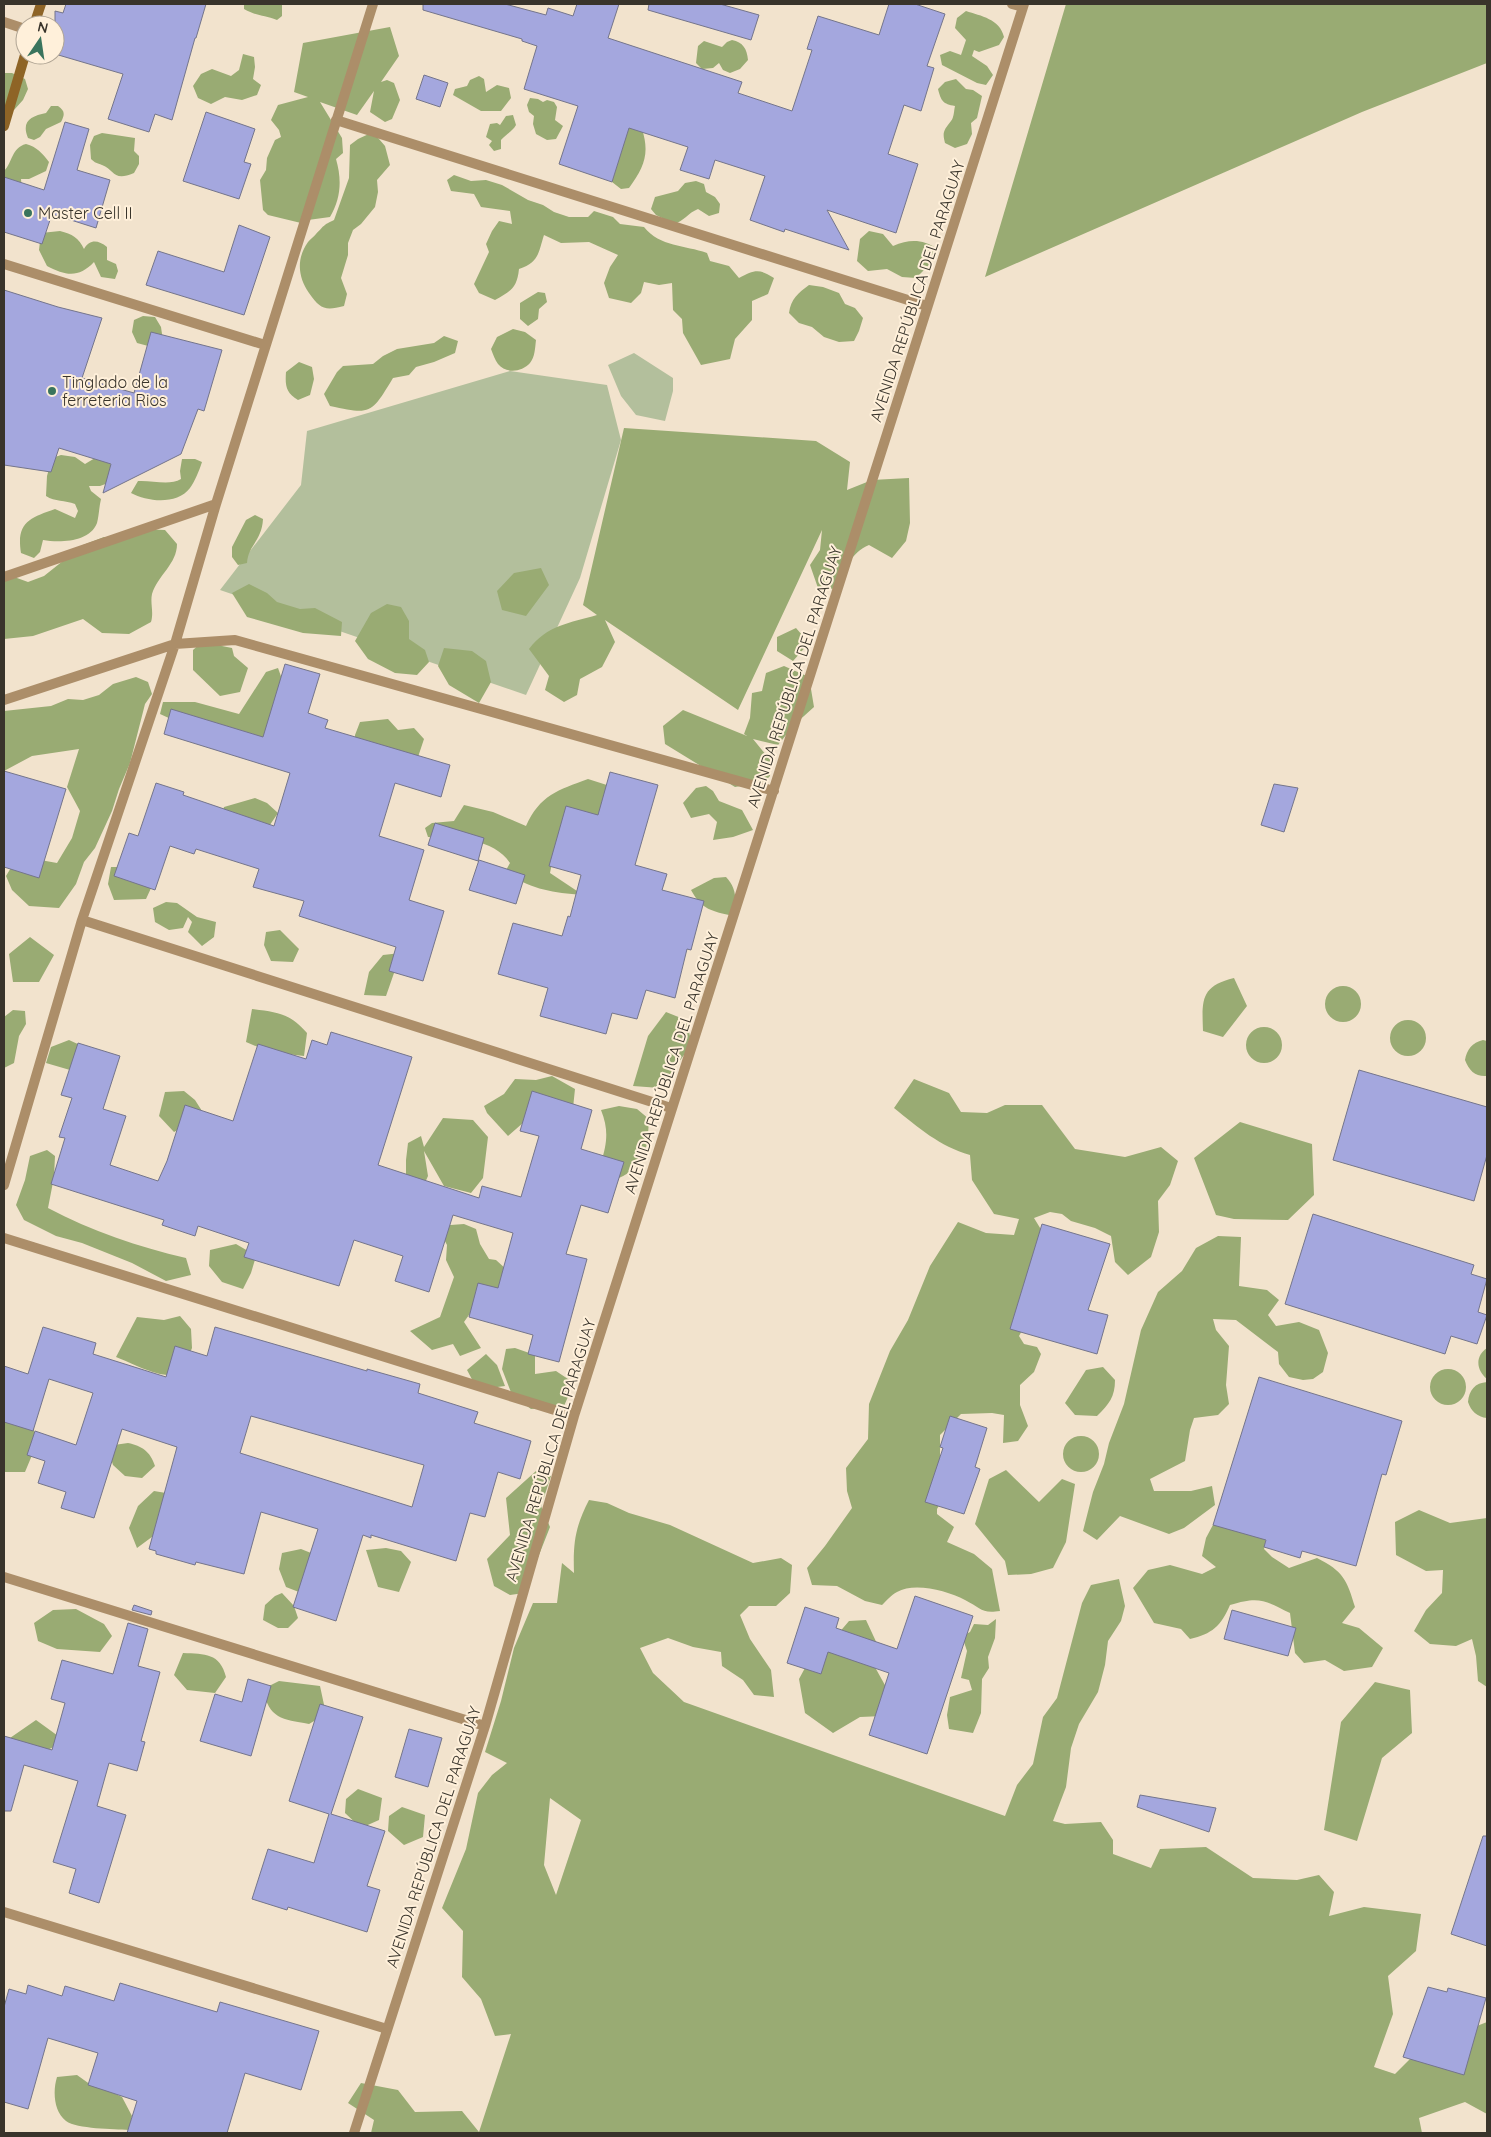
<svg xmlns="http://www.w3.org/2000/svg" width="1491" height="2137" viewBox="0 0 1491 2137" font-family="Quicksand,sans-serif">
  <rect width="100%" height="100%" fill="#f2e3cd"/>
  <path fill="#b3bf9c" d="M634 353 673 378V391L665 421 636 415 621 396 608 365Z
    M510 371 607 385 621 440 580 578 526 695 220 590 301 485 307 431Z"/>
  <path fill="#99ab73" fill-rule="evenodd" d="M244 4H282V16L277 20C264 15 256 16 244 9Z
    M1066 4H1487V63L1362 112 985 277Z
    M966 11C981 16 1000 19 1004 37L999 45 979 52 974 50 972 56 987 66 993 75 986 85 977 83 942 65 940 55 950 51 961 55 966 40 955 28 957 18Z
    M390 27 399 56 381 82 387 80 394 83 400 100 392 119 385 122 370 112 374 91 357 115 320 102 342 138 343 153 336 159C342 180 341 198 330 217L308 220 301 223 268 215 263 210 260 180 266 170 267 158 275 140 281 137 279 130 271 120 278 105 308 97 294 92 303 43Z
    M732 40C743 42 747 49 748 60L740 69 730 73 723 70 719 63 713 68 702 69 696 63 698 46 704 41 722 47 727 42Z
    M243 54 254 57 255 67 253 79 261 85 257 95 242 100 225 97 211 104 198 98 193 86 201 74 212 69 231 76 239 70Z
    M4 73H12L25 79 28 89 23 100 14 110 4 108Z
    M479 76 484 79 486 92 497 85 509 88 511 98 501 111H481L453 95 455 89 467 86 470 80Z
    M956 79 966 89 973 90 982 96 977 118 971 123 972 134 967 144 955 148 945 143C942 132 944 130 951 121 954 118 954 110 955 106 943 104 941 101 938 89L945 82Z
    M530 98 538 99 543 102 547 100 554 102 557 107 555 120 563 126 556 139 547 140 536 134 533 124 534 116 529 112 527 105Z
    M51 106H58C65 111 65 114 61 122L46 129 40 137 34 140 28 138C21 121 31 116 46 113Z
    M513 115 516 125C512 132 506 134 501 140V149L494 151 489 145 492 141 486 137 490 124 497 123 500 125 506 116Z
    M629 124 642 129C650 154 644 167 629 188L621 189 612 182Z
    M373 132 385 146 390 165 377 180 378 192 375 207 361 224 353 230 348 243V255L341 278 347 294 344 306C325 311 320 309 309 293 298 277 296 259 308 242 310 239 314 237 316 234 324 226 323 225 334 220L349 178 350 145 358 139Z
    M102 133 135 138 134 151 139 156V164L134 173C113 182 115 170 102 165 97 163 95 163 91 159L90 145 94 136Z
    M26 144C37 147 42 153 49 162L46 171 29 179H21L22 191 4 210V171C13 162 11 148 26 144Z
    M454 175 471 181 486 180 502 185 528 200 543 205 554 212 569 217H588L594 211 613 217 620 224 644 227C660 247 685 245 707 253L710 261 729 266 739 278C754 270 759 268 774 278L768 294 752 301V320L735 339 730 359 701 365 683 333 682 319 673 310 672 283 659 285 644 282 641 293 631 303 609 298 604 283 610 267 618 255 589 242 561 243 544 235C538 254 539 262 519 269 517 288 511 291 495 300L479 293 474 284 489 252 486 244 492 231 499 221 512 224 510 211 481 207 474 194 451 191 447 180Z
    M696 181 704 184 706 192 715 197 720 204 719 213 709 216 698 209C688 213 684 221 674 224L656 215 651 209 655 197 678 191 685 183Z
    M60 231C72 234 79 238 84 249 90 239 98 240 107 247V260L116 264 118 271 115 279 101 277 94 262C79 278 66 276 47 266L39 250 41 233Z
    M869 231 883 234 893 246C910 239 922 239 938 249L933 261 916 278 902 277 887 269 868 271 857 261 860 239Z
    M809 285 823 287 839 293 845 304 855 308 863 318 859 331 854 341 839 342 824 337 812 327 799 323 789 313C791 299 798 293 809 285Z
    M538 292 545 293 547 302 539 309 538 319 528 326 520 319V303Z
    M143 316 155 317 161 327 163 341 152 347 137 343 132 332 134 320Z
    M513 329 525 332 536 340C535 348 535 357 530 363 522 372 506 374 498 364 495 360 493 354 491 349L497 337Z
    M444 336 458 341 455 353 434 362 416 367 409 375 393 378C371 414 372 415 330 406L324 394 337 372 343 366 373 364 383 356 397 349 434 343Z
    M299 362 312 367 314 379 310 395 298 400C286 393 285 386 286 372Z
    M624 428 816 441 850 462 847 490 872 480 909 478 910 523 906 541 892 558 869 545C851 552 843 572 837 589L818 588 810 565 820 550 822 530 738 710 605 620 615 642 602 667 580 679 577 695 564 702 545 690 549 676 529 649C547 625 570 623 597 615L583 605Z
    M61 455 75 457 85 464 100 455 108 460 114 471 111 482 100 486H89L91 491 101 499C99 507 99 516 97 523 90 542 60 543 43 540L40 552 34 558 21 553C16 522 30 518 55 509L75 518 78 511 75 504C65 500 55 502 46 496L47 476 52 458Z
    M182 459H195L202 462C199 471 195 481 190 488 177 505 148 502 131 493L138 481C152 480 169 486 181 479L180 471Z
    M255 515 263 519C262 541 248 545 247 563L238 565 232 557V547L246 520Z
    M139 529 165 530 177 544C177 564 158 575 152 594 150 603 154 612 151 622L129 634 102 633 83 619 33 636 4 639V575L6 574 28 582 44 576 83 545 104 537H122Z
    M541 568 549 585 526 616 502 610 497 591 514 573Z
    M249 584 267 593 277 602 300 609 315 608 342 622 341 636 303 633 247 617 232 593Z
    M387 604 401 607 409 621V639L425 650 429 662 417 675 395 673 368 659 355 641 371 613Z
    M796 628 809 643 793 661 777 651V637Z
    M202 642 232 648 234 656 248 668 240 692 220 696 193 670V650Z
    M444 648 472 651 486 661 491 682 479 703 449 685 438 666Z
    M784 666 809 677 814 707 794 725 778 745 753 739 771 761 770 776 764 782 735 787 665 744 663 726 683 710 747 736 744 734 750 718 752 693 762 691 766 673Z
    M278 668 283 682 278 711 259 744 195 730 160 714 163 702H195L239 714 266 672Z
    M136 677 148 682 152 694 145 704 130 763 119 789 112 811 95 848 84 862 76 884 59 908 29 906 12 890 6 876 18 856 57 863 72 838 80 811 67 787 79 749 32 756 4 771V711L51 706 68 699 83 700 99 695 113 684Z
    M388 719 398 730 414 728 424 739 416 763 355 745V735L360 722Z
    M588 779 610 786 605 817 553 858 550 873 583 895C551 892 533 890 505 872L510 863C494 838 455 838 428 837L425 828 432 823 454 821 464 805 493 812 526 826C540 795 558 790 588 779Z
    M706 786 713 791 719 801 742 810 753 830 733 837 713 840 717 822 709 814 691 818 683 803 696 788Z
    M255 798 267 803 278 813 259 841 219 825 224 807Z
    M111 867H132L152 886 146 899 114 900 108 884Z
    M726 877C737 888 737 903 733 916 712 911 702 910 691 890L714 878Z
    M166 902 177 903 197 917 216 922 214 937 202 946 188 932 192 922 188 917 183 928 169 930 155 922 153 908Z
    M280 930 299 949 293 962 271 961 264 945 266 932Z
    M30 937 54 955 39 982H13L9 954Z
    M401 953 386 996 364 995 369 972 383 955Z
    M1234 978 1247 1006 1223 1037 1203 1031C1202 1001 1200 986 1234 978Z
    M1325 1004a18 18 0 1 1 36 0a18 18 0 1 1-36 0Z
    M252 1009C276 1012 290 1013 307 1033L304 1056 270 1052 246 1042Z
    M13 1010 25 1011 26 1024 19 1036 14 1063 4 1068V1017Z
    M666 1012 686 1020 692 1044 660 1088 633 1086 648 1036Z
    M1390 1038a18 18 0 1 1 36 0a18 18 0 1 1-36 0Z
    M1246 1045a18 18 0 1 1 36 0a18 18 0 1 1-36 0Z
    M69 1040 82 1046 70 1070 46 1063 51 1047Z
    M1483 1040 1487 1041V1076C1476 1077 1469 1071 1465 1060 1467 1049 1472 1043 1483 1040Z
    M552 1076 575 1089 573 1108 524 1122 508 1136 487 1113 484 1106 504 1094 515 1079 536 1080Z
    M914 1079 949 1093 961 1112 987 1113 1005 1105H1042L1075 1149 1125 1157 1161 1147 1178 1161 1170 1185 1158 1201 1159 1232 1151 1257 1128 1275 1115 1262 1111 1236 1095 1228 1071 1221 1062 1214 1050 1212 1034 1218 1048 1241 1028 1320 1019 1336 1024 1344 1037 1347 1041 1354 1034 1372 1020 1385V1405L1028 1426 1018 1441 1003 1443 1004 1415 992 1413 961 1414 940 1435V1467L944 1497 937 1509V1514L954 1527 947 1542 974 1554 992 1569 1000 1611C981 1614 981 1608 965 1600 947 1591 915 1582 897 1592 891 1595 886 1601 882 1605L865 1601 837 1586 812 1585 807 1568 825 1546 852 1508 847 1491 846 1468 868 1439 869 1404 890 1351 908 1320 930 1266 958 1222 986 1233 1014 1235 1019 1219 994 1214 972 1180 970 1155C939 1146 919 1128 894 1108Z
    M184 1091 195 1100 202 1111 191 1123 174 1132 159 1116 165 1092Z
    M619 1106 637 1109 649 1119C647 1153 646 1168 612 1181L601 1163C607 1143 609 1130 601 1110Z
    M443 1118 473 1120 488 1137 483 1178 471 1193 444 1186 424 1151 428 1176 423 1187 406 1177V1160L408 1143 421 1136 424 1147Z
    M1240 1122 1312 1144 1314 1195 1288 1220 1234 1219 1216 1215 1194 1158Z
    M47 1150 55 1156 54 1177 48 1208C91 1231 139 1247 186 1258L191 1275 166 1281 132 1263 82 1243 56 1236 24 1220 16 1205 25 1180 30 1156Z
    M464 1224 476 1229 480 1244 489 1259 496 1260 507 1270 505 1284 471 1312 464 1322 481 1348 460 1356 453 1344 432 1350 410 1331 440 1317 454 1277 446 1260 447 1245 437 1226Z
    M1218 1236 1241 1237 1239 1286 1267 1290 1279 1300 1268 1315 1276 1326 1299 1322 1319 1330 1328 1353 1323 1372 1313 1379 1303 1380 1289 1377 1279 1364 1278 1352 1236 1320 1213 1319 1216 1330 1229 1346 1226 1385 1229 1404 1218 1415 1194 1418 1190 1430 1185 1461 1150 1479 1154 1491H1191L1212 1486 1215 1505 1184 1528 1169 1534 1120 1516 1097 1540 1083 1531 1093 1492 1104 1464 1109 1443 1124 1404 1141 1330 1158 1292 1182 1271 1196 1248Z
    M236 1244 248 1251 257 1253 251 1273 243 1289 222 1282 209 1266 210 1250Z
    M180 1316 191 1329 192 1348 182 1373C162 1381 135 1364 116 1357L137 1317 164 1320Z
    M515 1348 535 1355V1374L556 1371 574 1383 564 1406 531 1409 512 1395 502 1369 506 1349Z
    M1487 1348V1379C1476 1370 1475 1356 1487 1348Z
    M486 1354 497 1365 505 1386 490 1388 475 1385 467 1370Z
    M1103 1367 1115 1380C1115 1397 1109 1404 1097 1416L1075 1415 1065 1403 1086 1370Z
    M1430 1387a18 18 0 1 1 36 0a18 18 0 1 1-36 0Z
    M1487 1382V1418C1477 1417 1471 1411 1468 1402 1469 1390 1475 1383 1487 1382Z
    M23 1416 34 1428 35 1448 25 1472H4V1419Z
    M1063 1454a18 18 0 1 1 36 0a18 18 0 1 1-36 0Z
    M128 1443C142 1446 150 1451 155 1466L142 1478 125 1476 113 1465 107 1446Z
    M1006 1470 1039 1502 1062 1479 1075 1484 1066 1542 1053 1568 1031 1574 1008 1575 1005 1561 975 1524 989 1479Z
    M536 1471 551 1476 541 1506 550 1527 524 1593 510 1595 494 1586 487 1559 510 1535 506 1498Z
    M154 1491 166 1493 164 1528 137 1548 129 1528 138 1506Z
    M589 1500 607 1503 629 1513 670 1525 753 1563 781 1558 792 1565 790 1593 776 1606H749L740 1615 750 1639 771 1670 774 1697 754 1695 743 1680 722 1666 721 1652 693 1647 668 1638 640 1648 653 1673 684 1702 1005 1816 1017 1785 1033 1764 1043 1717 1057 1698 1082 1603 1091 1585 1119 1579 1125 1606 1121 1621 1108 1641 1105 1665 1098 1692 1079 1724 1071 1748 1066 1787 1053 1821 1065 1824 1101 1822 1113 1840V1854L1151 1868 1160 1849 1206 1847 1253 1878 1297 1880 1319 1875 1334 1892 1329 1916 1364 1907 1421 1914 1416 1951 1388 1976 1393 2014 1374 2067 1395 2074 1421 2048 1487 2022V2114L1465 2102 1419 2118 1422 2133H371L374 2120 348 2103 361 2083 398 2090 415 2112 462 2111 479 2132 511 2034 495 2036 481 1999 462 1977 463 1931 442 1908 466 1849 478 1793 492 1775 507 1763 485 1752 501 1701 514 1648 533 1603H557L562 1563 574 1573C573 1543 575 1527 589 1500ZM550 1798 581 1820 556 1895 544 1865Z
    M1419 1510 1450 1523 1487 1518V1687L1478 1681 1476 1656 1472 1639 1456 1646 1430 1644 1414 1631 1426 1610 1442 1593 1443 1570 1426 1571 1396 1555 1395 1522Z
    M1215 1521 1267 1532 1264 1549 1272 1557 1289 1568 1317 1558C1343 1571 1347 1580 1355 1607L1342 1623 1359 1628 1383 1648 1372 1667 1344 1671 1325 1660 1304 1663 1295 1653 1290 1613C1264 1600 1259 1596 1230 1605 1221 1626 1212 1634 1190 1639L1181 1629 1154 1623 1133 1588 1148 1570 1170 1565 1202 1574 1216 1567 1202 1556 1206 1538Z
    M386 1548 401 1551 411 1562 399 1592 378 1587 366 1550Z
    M301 1549 311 1553 304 1594 286 1587 279 1569 282 1553Z
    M282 1593 294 1606 298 1618 288 1628H278L263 1620 265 1605 275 1596Z
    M76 1609 104 1624 112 1636 100 1652 57 1649 38 1641 34 1623 53 1610Z
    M996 1619 995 1638 988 1657 989 1668 982 1679 981 1713 973 1733 949 1729 947 1715 950 1697 972 1690 969 1680 961 1678 967 1651 962 1636 970 1632 974 1624 988 1625Z
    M866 1620 879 1648 871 1660 891 1696 883 1716 860 1717 833 1733 805 1713 799 1679 812 1655 832 1641 849 1621Z
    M183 1653C205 1654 220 1653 226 1677L215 1693 187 1690 174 1675Z
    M279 1681 320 1686 326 1714 309 1724C282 1719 269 1719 263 1689Z
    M1375 1682 1410 1690 1412 1733 1382 1758 1357 1841 1324 1830 1341 1722Z
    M36 1720 65 1741 34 1757 4 1750V1736L10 1738Z
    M358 1789 382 1798 379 1820 361 1828 345 1813 346 1799Z
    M402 1807 425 1815 423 1837 404 1845 388 1831 389 1816Z
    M77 2075 91 2085 107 2090 122 2097 132 2116 129 2130C114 2129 77 2129 66 2121 53 2111 53 2090 57 2077Z"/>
  <path fill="#a4a7de" stroke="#74758b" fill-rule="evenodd" d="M66 4H206L196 38H195L172 120 155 114 149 132 108 119 123 74 55 54V11L63 13Z
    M423 4H505L546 15 548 8 573 16 577 4H619L608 38 742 82 738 93 792 111 812 50 807 49 818 16 879 35 889 4H915L945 14 927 66 934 68 921 111 904 105 888 154 918 164 896 233 827 210 849 250 785 229 784 232 750 220 765 176 715 160 709 179 680 170 688 147 629 128 612 182 559 164 578 106 524 89 537 46 522 41V39L423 10Z
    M649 4H720L759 15 751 40 648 10Z
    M424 75 448 83 440 107 416 99Z
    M206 112 255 129 244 162 251 164 239 199 183 181Z
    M65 122 89 129 77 170 110 180 96 228 52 214 42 244 4 232V177L44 190Z
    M239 225 270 237 244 315 146 285 158 251 224 272Z
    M4 290 58 307 102 318 82 378 134 393 151 332 222 350 204 411 198 409 181 454 103 493 111 464 59 448 51 472 4 465Z
    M285 664 320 674 308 713 328 720 325 728 450 765 441 797 395 783 379 836 424 850 409 900 444 911 423 981 389 971 396 947 299 916 304 901 253 887 259 869 196 849 194 854 170 846 155 890 114 876 129 833 138 836 156 783 184 792 183 795 274 826 290 773 164 734 171 709 263 737Z
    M4 771 66 789 39 878 4 867Z
    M610 772 658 785 635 865 667 874 662 890 704 901 691 950 687 949 675 998 646 990 637 1019 612 1013 606 1034 540 1016 548 988 498 974 513 923 562 936 568 916 570 917 581 875 549 866 566 806 598 815Z
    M1274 784 1298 788 1284 832 1261 825Z
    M435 823 484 838 478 861 428 845Z
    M479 860 525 875 516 904 469 890Z
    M331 1032 412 1057 378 1165 479 1198 482 1186 521 1197 539 1136 520 1131 532 1091 592 1110 581 1149 624 1162 608 1213 581 1205 566 1254 587 1259 559 1362 528 1354 533 1335 469 1317 478 1283 498 1288 513 1233 453 1215 429 1292 395 1281 403 1256 354 1240 339 1286 244 1257 249 1243 198 1226 195 1236 162 1225 164 1220 51 1184 65 1138 59 1137 72 1098 61 1095 78 1043 120 1056 103 1109 126 1116 110 1165 158 1181 167 1161 185 1105 233 1121 258 1044 306 1059 312 1040 327 1045Z
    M1359 1070 1487 1107V1155L1474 1201 1333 1160Z
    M1313 1214 1474 1265 1471 1274 1487 1279 1478 1312 1487 1315 1477 1344 1451 1336 1445 1354 1285 1304Z
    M1042 1224 1110 1244 1088 1310 1108 1315 1097 1354 1010 1329Z
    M43 1327 96 1343 93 1354 166 1377 175 1346 207 1356 215 1327 367 1371V1369L420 1384 418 1393 478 1412 474 1423 531 1441 520 1479 498 1472 485 1517 470 1513 456 1561 371 1535V1538L363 1535 336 1621 293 1607 318 1529 261 1512 244 1574 196 1562 195 1565 156 1554V1551L149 1549 177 1447 122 1429 94 1518 61 1508 66 1492 38 1483 45 1461 27 1455 35 1431 76 1445 93 1393 49 1379 33 1431 4 1422V1366L28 1374ZM251 1416 424 1465 412 1507 240 1453Z
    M1259 1377 1402 1421 1386 1475 1382 1474 1356 1566 1302 1551 1300 1558 1264 1547 1266 1540 1213 1525Z
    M950 1416 987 1428 975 1467 980 1469 964 1514 925 1502 943 1448 940 1447Z
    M915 1596 973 1616 927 1754 869 1735 889 1673 828 1652 821 1674 787 1663 805 1607 839 1618 836 1628 897 1649Z
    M134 1605 152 1611 151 1615 132 1610Z
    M1232 1610 1296 1628 1288 1656 1224 1639Z
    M128 1623 148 1629 138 1666 160 1672 141 1741 145 1742 137 1771 109 1763 97 1806 126 1815 99 1903 69 1893 76 1869 53 1862 78 1781 24 1765 11 1811H4V1736L52 1750 65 1703 51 1699 62 1660 113 1674Z
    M248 1679 271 1686 251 1756 200 1741 215 1694 242 1702Z
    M320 1704 363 1717 331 1814 385 1831 367 1886 380 1890 367 1932 288 1907 287 1910 252 1899 268 1849 314 1863 329 1814 289 1801Z
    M409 1729 442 1738 428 1787 395 1777Z
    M1140 1795 1216 1808 1209 1832 1137 1807Z
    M1483 1836H1487V1946L1451 1934Z
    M120 1983 217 2012 220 2002 319 2031 301 2090 245 2073 227 2133H127L137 2101 88 2085 98 2053 48 2038 28 2109 4 2102V2007L9 1989 26 1994 28 1985 62 1996 65 1986 114 2001Z
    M1428 1987 1447 1992 1448 1988 1486 1998 1464 2075 1403 2057Z"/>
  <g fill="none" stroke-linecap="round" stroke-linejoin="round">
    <path stroke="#ac8e69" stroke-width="10" d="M1012 4 1023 7
      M4 22 25 29
      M336 120 927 306
      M4 264 265 345
      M4 577 216 504
      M4 700 175 644 235 640 774 791
      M82 920 671 1108
      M4 1185 82 920 175 644 216 504 373 4
      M4 1238 574 1416
      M4 1577 485 1726
      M4 1912 387 2029
      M354 2133 485 1726 574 1416 1024 4"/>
    <path stroke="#8e6426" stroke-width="10" d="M34 25 41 4
      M4 126 25 55"/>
  </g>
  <g fill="#3a745d" stroke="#fff0da" stroke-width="2">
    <circle cx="28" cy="213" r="5"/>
    <circle cx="52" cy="391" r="5"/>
  </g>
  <g text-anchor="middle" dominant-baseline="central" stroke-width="4" stroke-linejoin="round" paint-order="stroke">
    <g font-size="16" fill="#39342b" stroke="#fff0da" text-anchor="start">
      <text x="38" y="213">Master Cell II</text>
      <text x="62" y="382">Tinglado de la<tspan x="62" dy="18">ferreteria Rios</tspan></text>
    </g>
    <g font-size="16" fill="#39342b" stroke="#fff0da">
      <text transform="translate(917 291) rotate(-72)">AVENIDA REPÚBLICA DEL PARAGUAY</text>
      <text transform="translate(794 677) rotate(-72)">AVENIDA REPÚBLICA DEL PARAGUAY</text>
      <text transform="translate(671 1063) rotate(-72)">AVENIDA REPÚBLICA DEL PARAGUAY</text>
      <text transform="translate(550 1450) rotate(-73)">AVENIDA REPÚBLICA DEL PARAGUAY</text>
      <text transform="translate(433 1837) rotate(-72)">AVENIDA REPÚBLICA DEL PARAGUAY</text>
    </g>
  </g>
  <rect width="1491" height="2137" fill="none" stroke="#39342b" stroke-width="10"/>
  <g transform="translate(40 40) rotate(13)"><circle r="24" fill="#fff0da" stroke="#b0a594"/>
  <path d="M0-4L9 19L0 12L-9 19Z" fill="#3a745d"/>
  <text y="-8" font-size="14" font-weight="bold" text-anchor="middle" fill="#39342b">N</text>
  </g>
</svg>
